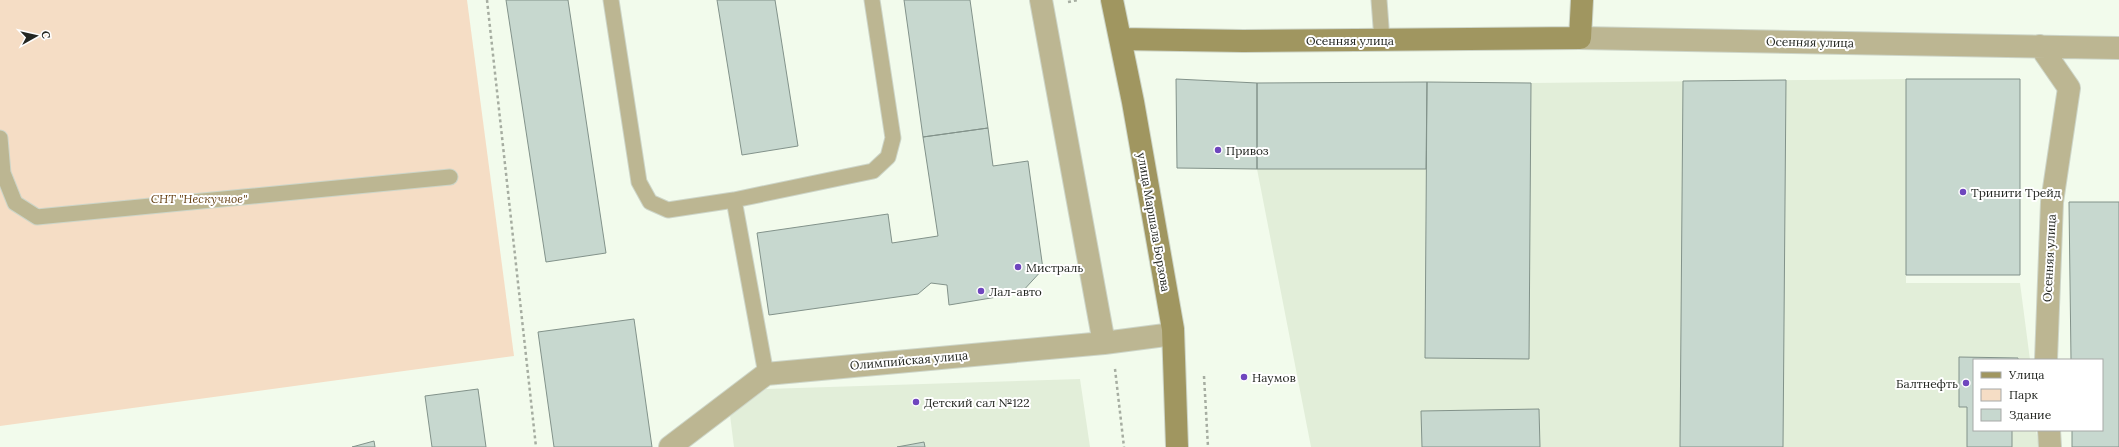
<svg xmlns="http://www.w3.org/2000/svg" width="2119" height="447" viewBox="0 0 2119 447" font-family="Lora,serif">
  <rect width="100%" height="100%" fill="#f2fbec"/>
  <path fill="#e2eed9" d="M1906 79H2020V275H1906V283H2020L2030 360H1974V430H2036L2039 447H1311L1257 169V83H1531Z
    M1080 379 1090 447H734L730 415 766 389Z"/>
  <path fill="#f5ddc5" d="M0 0H467L514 356 0 426Z"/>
  <path fill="#c7d8cf" stroke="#82928a" d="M506 0H568L606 253 546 262Z
    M717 0H775L798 146 742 155Z
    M904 0H970L988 128 923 137Z
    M1176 79 1257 83V169L1177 168Z
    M1906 79H2020V275H1906Z
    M1786 80 1783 447H1680L1683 81Z
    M1427 82 1426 169H1257V83Z
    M1427 82 1531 83 1529 359 1425 358Z
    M988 128 993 166 1028 161 1043 269 1021 293 949 305 947 285 931 283 918 294 769 315 757 233 888 214 892 243 938 236 923 137Z
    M2069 202H2119V447H2072V430H2102V360H2071Z
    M634 319 652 447H554L538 332Z
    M1959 357 2018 358V360H1974V430H2012V447H1967V407H1959Z
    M478 389 486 447H432L425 396Z
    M1539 409 1540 447H1422L1421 411Z
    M374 441 375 447H352Z
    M924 442 925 447H897Z"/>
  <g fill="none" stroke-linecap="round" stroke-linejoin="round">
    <defs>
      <path id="lane" d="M611 0 639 182 650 202 668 210 734 200 873 171 888 157 893 138 872 0
        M1379 0 1382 40
        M0 138 3 173 15 203 37 217 450 177
        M734 200 766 374"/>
      <path id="street" d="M1041 0 1104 343
        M1580 38 2119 48
        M2040 46 2069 88 2052 202 2046 360
        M2049 430 2050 447
        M670 447 766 374 1104 343 1173 334"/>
      <path id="secondary" d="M1112 0 1133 102 1173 329 1177 447
        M1120 39 1243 41 1580 38 1582 0"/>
    </defs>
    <use href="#lane" stroke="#cdd5c8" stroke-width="17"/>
    <use href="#street" stroke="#cdd5c8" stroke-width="24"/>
    <use href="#secondary" stroke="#cdd5c8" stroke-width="24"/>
    <path stroke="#a6ada1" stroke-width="2.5" stroke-dasharray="3 3" stroke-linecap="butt" d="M487 0 536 447
      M1068 2 1078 0
      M1115 369 1124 447
      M1204 376 1208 447"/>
    <use href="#lane" stroke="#bcb692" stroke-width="15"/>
    <use href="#street" stroke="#bcb692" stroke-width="22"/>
    <use href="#secondary" stroke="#a09660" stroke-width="22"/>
  </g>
  <g fill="#6f46be" stroke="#fff" stroke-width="1.5">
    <circle cx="1218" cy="150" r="4"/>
    <circle cx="1963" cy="192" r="4"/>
    <circle cx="1018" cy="267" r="4"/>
    <circle cx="981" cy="291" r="4"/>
    <circle cx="1244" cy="377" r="4"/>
    <circle cx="1966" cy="383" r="4"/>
    <circle cx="916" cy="402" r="4"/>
  </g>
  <g text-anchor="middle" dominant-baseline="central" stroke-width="4" stroke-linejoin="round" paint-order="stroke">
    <g font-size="12" fill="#242722" stroke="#fff">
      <text x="1350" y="40">Осенняя улица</text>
      <text transform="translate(1810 42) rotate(1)">Осенняя улица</text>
      <text transform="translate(1154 222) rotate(80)">улица Маршала Борзова</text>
      <text transform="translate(2049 258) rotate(-87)">Осенняя улица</text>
      <text transform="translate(909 360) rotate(-5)">Олимпийская улица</text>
    </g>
    <g font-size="12" fill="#242722" stroke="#fff" text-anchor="start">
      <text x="1226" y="150">Привоз</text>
      <text x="1971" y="192">Тринити Трейд</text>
      <text x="1026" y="267">Мистраль</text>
      <text x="989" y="291">Лал-авто</text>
      <text x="1252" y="377">Наумов</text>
      <text x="1958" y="383" text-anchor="end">Балтнефть</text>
      <text x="924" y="402">Детский сал №122</text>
    </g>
    <g font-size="12" font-style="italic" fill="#653f12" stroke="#fff">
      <text x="199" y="198">СНТ "Нескучное"</text>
    </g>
  </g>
  <rect x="1973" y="359" width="130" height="72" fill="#ffffff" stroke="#a7a9a7"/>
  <rect x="1981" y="372" width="20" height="6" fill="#a09660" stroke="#a7a9a7"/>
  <text x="2009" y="379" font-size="12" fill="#242722">Улица</text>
  <rect x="1981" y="389" width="20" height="12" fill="#f5ddc5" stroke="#a7a9a7"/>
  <text x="2009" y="399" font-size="12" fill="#242722">Парк</text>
  <rect x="1981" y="409" width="20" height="12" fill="#c7d8cf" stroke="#a7a9a7"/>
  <text x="2009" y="419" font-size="12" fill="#242722">Здание</text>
  <g transform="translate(36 36) rotate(82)" stroke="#ffffff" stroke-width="3" paint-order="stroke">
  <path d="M0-3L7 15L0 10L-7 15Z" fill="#242722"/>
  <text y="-6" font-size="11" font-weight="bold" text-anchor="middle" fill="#242722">С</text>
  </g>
</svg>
